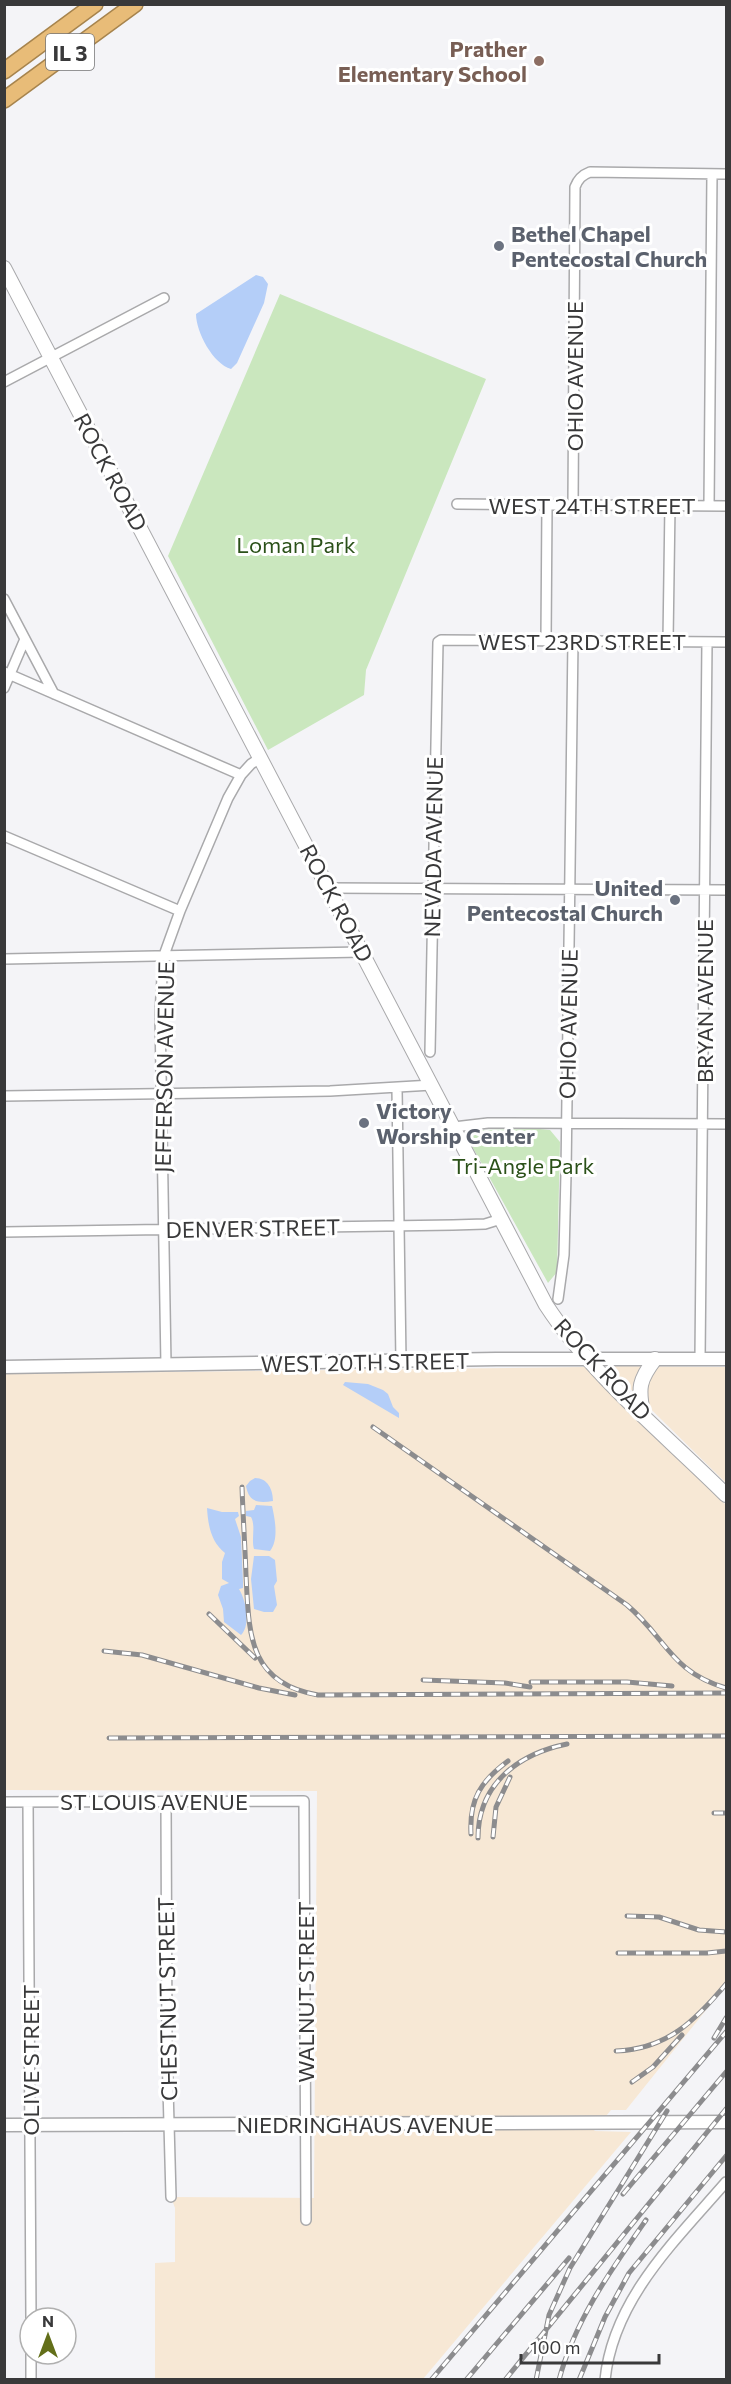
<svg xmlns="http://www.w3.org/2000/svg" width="731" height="2384" viewBox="0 0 731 2384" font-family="Commissioner,sans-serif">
  <rect width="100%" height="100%" fill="#f4f4f7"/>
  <path fill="#f7e8d5" d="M607 1366 726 1367V1483Z
    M586 1367 726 1505V1985L626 2110H611L594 2131 631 2132 423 2379H155V2263L175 2262V2208L171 2197 314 2198 317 1791 5 1790 4 1374Z"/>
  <path fill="#cae7be" d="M280 294 486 379 366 670 364 695 268 750 168 556Z
    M540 1129 550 1130 560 1142 557 1272 548 1283 468 1139 470 1132 476 1130Z"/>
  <path fill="#b4cef8" d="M256 275 263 277 268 284 264 303 237 363 231 369C213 364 196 332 196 314Z
    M345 1382 368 1384 383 1390 388 1394 393 1407 399 1413V1418L343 1385Z
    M255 1478C268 1478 273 1490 273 1501 259 1503 249 1503 246 1486L250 1481Z
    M256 1505 272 1506C275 1519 279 1540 270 1551L254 1549C251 1539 256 1526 251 1517L246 1516V1511L254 1510Z
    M207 1508 222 1512H238L239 1516 235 1519 241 1537 243 1582V1588L239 1589C246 1600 251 1625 241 1635L224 1622 223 1609 218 1595 221 1586 229 1583 222 1579V1562L225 1553C211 1542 208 1525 207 1508Z
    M254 1556H269L275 1560 277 1581 274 1586 277 1605 273 1612H264L254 1609 251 1579Z"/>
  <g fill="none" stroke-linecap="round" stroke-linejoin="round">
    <defs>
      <path id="minor" d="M4 382 164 298
        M457 504 726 506
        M573 505 575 187C578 179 582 175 590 172L726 174
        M709 506 712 174
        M4 599 54 694
        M546 640 547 505
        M668 641 670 505
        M4 672 241 775
        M4 688 25 639
        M4 836 180 911
        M329 888 726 890
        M4 959 362 952
        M430 1052 438 642 441 640 726 642
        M397 1089 401 1361
        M4 1096 330 1091 432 1085
        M454 1127 488 1123 726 1124
        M4 1232 453 1225 485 1224 501 1219
        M558 1299 564 1255 566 1174 573 640
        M700 1359 707 642
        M166 1365 160 1015 163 958 180 911 228 798 241 775 251 764 260 758
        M166 1801 167 2051 171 2197
        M4 1802 304 1801 306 2220
        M28 1802 31 2318
        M31 2354V2380
        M605 2380C613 2299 676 2240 726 2182"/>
      <path id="tertiary" d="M4 1367 496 1359H726
        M4 2125 726 2122"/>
      <path id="secondary" d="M4 268 546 1305C593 1377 666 1435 726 1495
        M643 1413C638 1388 639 1380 655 1359"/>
      <path id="trunk" d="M4 71 95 4
        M4 100 135 4"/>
    </defs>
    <use href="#minor" stroke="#a9a9ab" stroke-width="12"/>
    <use href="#tertiary" stroke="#a9a9ab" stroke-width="15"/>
    <use href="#secondary" stroke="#a9a9ab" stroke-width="16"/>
    <use href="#trunk" stroke="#a7844d" stroke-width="18"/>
    <use href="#minor" stroke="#fff" stroke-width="9"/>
    <use href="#tertiary" stroke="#fff" stroke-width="12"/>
    <use href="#secondary" stroke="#fff" stroke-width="14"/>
    <use href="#trunk" stroke="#e8bc78" stroke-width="15"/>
    <defs>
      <path id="rail" d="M373 1427 627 1605C666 1638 671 1672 726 1688
        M242 1487C243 1517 245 1546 246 1575 249 1634 248 1683 318 1695L726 1693
        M209 1614 255 1658
        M104 1651 142 1655 259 1688 295 1695
        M423 1680 505 1683 530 1687
        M531 1682H627L672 1686
        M109 1738 726 1736
        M714 1813H726
        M471 1834C469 1799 481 1781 508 1761
        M493 1837 496 1807 510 1777
        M478 1838C478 1784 518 1754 567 1744
        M627 1916 659 1917 699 1930 726 1932
        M618 1953H707L726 1951
        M714 2038 726 2018
        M616 2051C667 2049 695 2021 726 1984
        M632 2082 653 2067 682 2035
        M623 2194 726 2072
        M431 2380 726 2032
        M466 2380 569 2258
        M505 2380 726 2109
        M536 2380 549 2315 570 2268 667 2111
        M559 2380C575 2320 611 2270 646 2220
        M579 2380 605 2317 629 2273 726 2156"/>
    </defs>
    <use href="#rail" stroke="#8c8c8e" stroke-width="5"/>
    <use href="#rail" stroke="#fff" stroke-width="3" stroke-dasharray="9" stroke-linecap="butt"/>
  </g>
  <circle fill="#8d6e63" stroke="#fff" stroke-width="2" cx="539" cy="61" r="6"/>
  <g fill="#6b7280" stroke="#fff" stroke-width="2">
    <circle cx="499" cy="246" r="6"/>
    <circle cx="675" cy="900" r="6"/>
    <circle cx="364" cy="1123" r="6"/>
  </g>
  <g text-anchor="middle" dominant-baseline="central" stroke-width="6" stroke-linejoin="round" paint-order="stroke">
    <rect fill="#fff" stroke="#747475" stroke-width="1.5" x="46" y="34" width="48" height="36" rx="4.5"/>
    <g font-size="21" font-weight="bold" fill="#39393a">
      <text x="70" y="52">IL 3</text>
    </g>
    <g font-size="22" font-weight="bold" fill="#785e54" stroke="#fff" text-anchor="end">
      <text x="527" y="48">Prather<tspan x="527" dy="25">Elementary School</tspan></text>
    </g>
    <g font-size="22" font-weight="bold" fill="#5b616d" stroke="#fff" text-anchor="start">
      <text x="511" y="233">Bethel Chapel<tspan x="511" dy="25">Pentecostal Church</tspan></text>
      <text x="663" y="887" text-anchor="end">United<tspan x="663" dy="25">Pentecostal Church</tspan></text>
      <text x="376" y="1110">Victory<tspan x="376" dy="25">Worship Center</tspan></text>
    </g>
    <g font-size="22" fill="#39393a" stroke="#fff">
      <text transform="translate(574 376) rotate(-90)">OHIO AVENUE</text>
      <text transform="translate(111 472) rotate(62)">ROCK ROAD</text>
      <text x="592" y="505">WEST 24TH STREET</text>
      <text x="582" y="641">WEST 23RD STREET</text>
      <text transform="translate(433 847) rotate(-89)">NEVADA AVENUE</text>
      <text transform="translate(337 903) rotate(62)">ROCK ROAD</text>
      <text transform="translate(704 1001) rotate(-90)">BRYAN AVENUE</text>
      <text transform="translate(568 1024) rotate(-89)">OHIO AVENUE</text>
      <text transform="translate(164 1067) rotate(-89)">JEFFERSON AVENUE</text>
      <text transform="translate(253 1228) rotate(-1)">DENVER STREET</text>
      <text transform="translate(365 1362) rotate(-1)">WEST 20TH STREET</text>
      <text transform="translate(603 1369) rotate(47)">ROCK ROAD</text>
      <text x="154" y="1801">ST LOUIS AVENUE</text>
      <text transform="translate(305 1992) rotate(-90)">WALNUT STREET</text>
      <text transform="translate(167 1999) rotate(-91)">CHESTNUT STREET</text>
      <text transform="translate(30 2060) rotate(-90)">OLIVE STREET</text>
      <text x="365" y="2124">NIEDRINGHAUS AVENUE</text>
    </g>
    <g font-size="22" fill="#2b5119" stroke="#fff">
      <text x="296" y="544">Loman Park</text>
      <text x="523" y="1165">Tri-Angle Park</text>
    </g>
  </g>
  <rect width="731" height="2384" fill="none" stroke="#39393a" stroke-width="12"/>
  <g transform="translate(48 2336)"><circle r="28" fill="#ffffff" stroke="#b0b0b0" stroke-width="1.5"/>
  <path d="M0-4.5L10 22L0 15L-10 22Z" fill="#636f19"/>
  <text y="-9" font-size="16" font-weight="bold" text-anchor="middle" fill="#39393a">N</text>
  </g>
  <path d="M521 2354v9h138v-9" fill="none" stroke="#39393a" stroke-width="3"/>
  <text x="530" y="2354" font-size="18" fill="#39393a" stroke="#ffffff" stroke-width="4.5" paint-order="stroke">100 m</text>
</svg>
